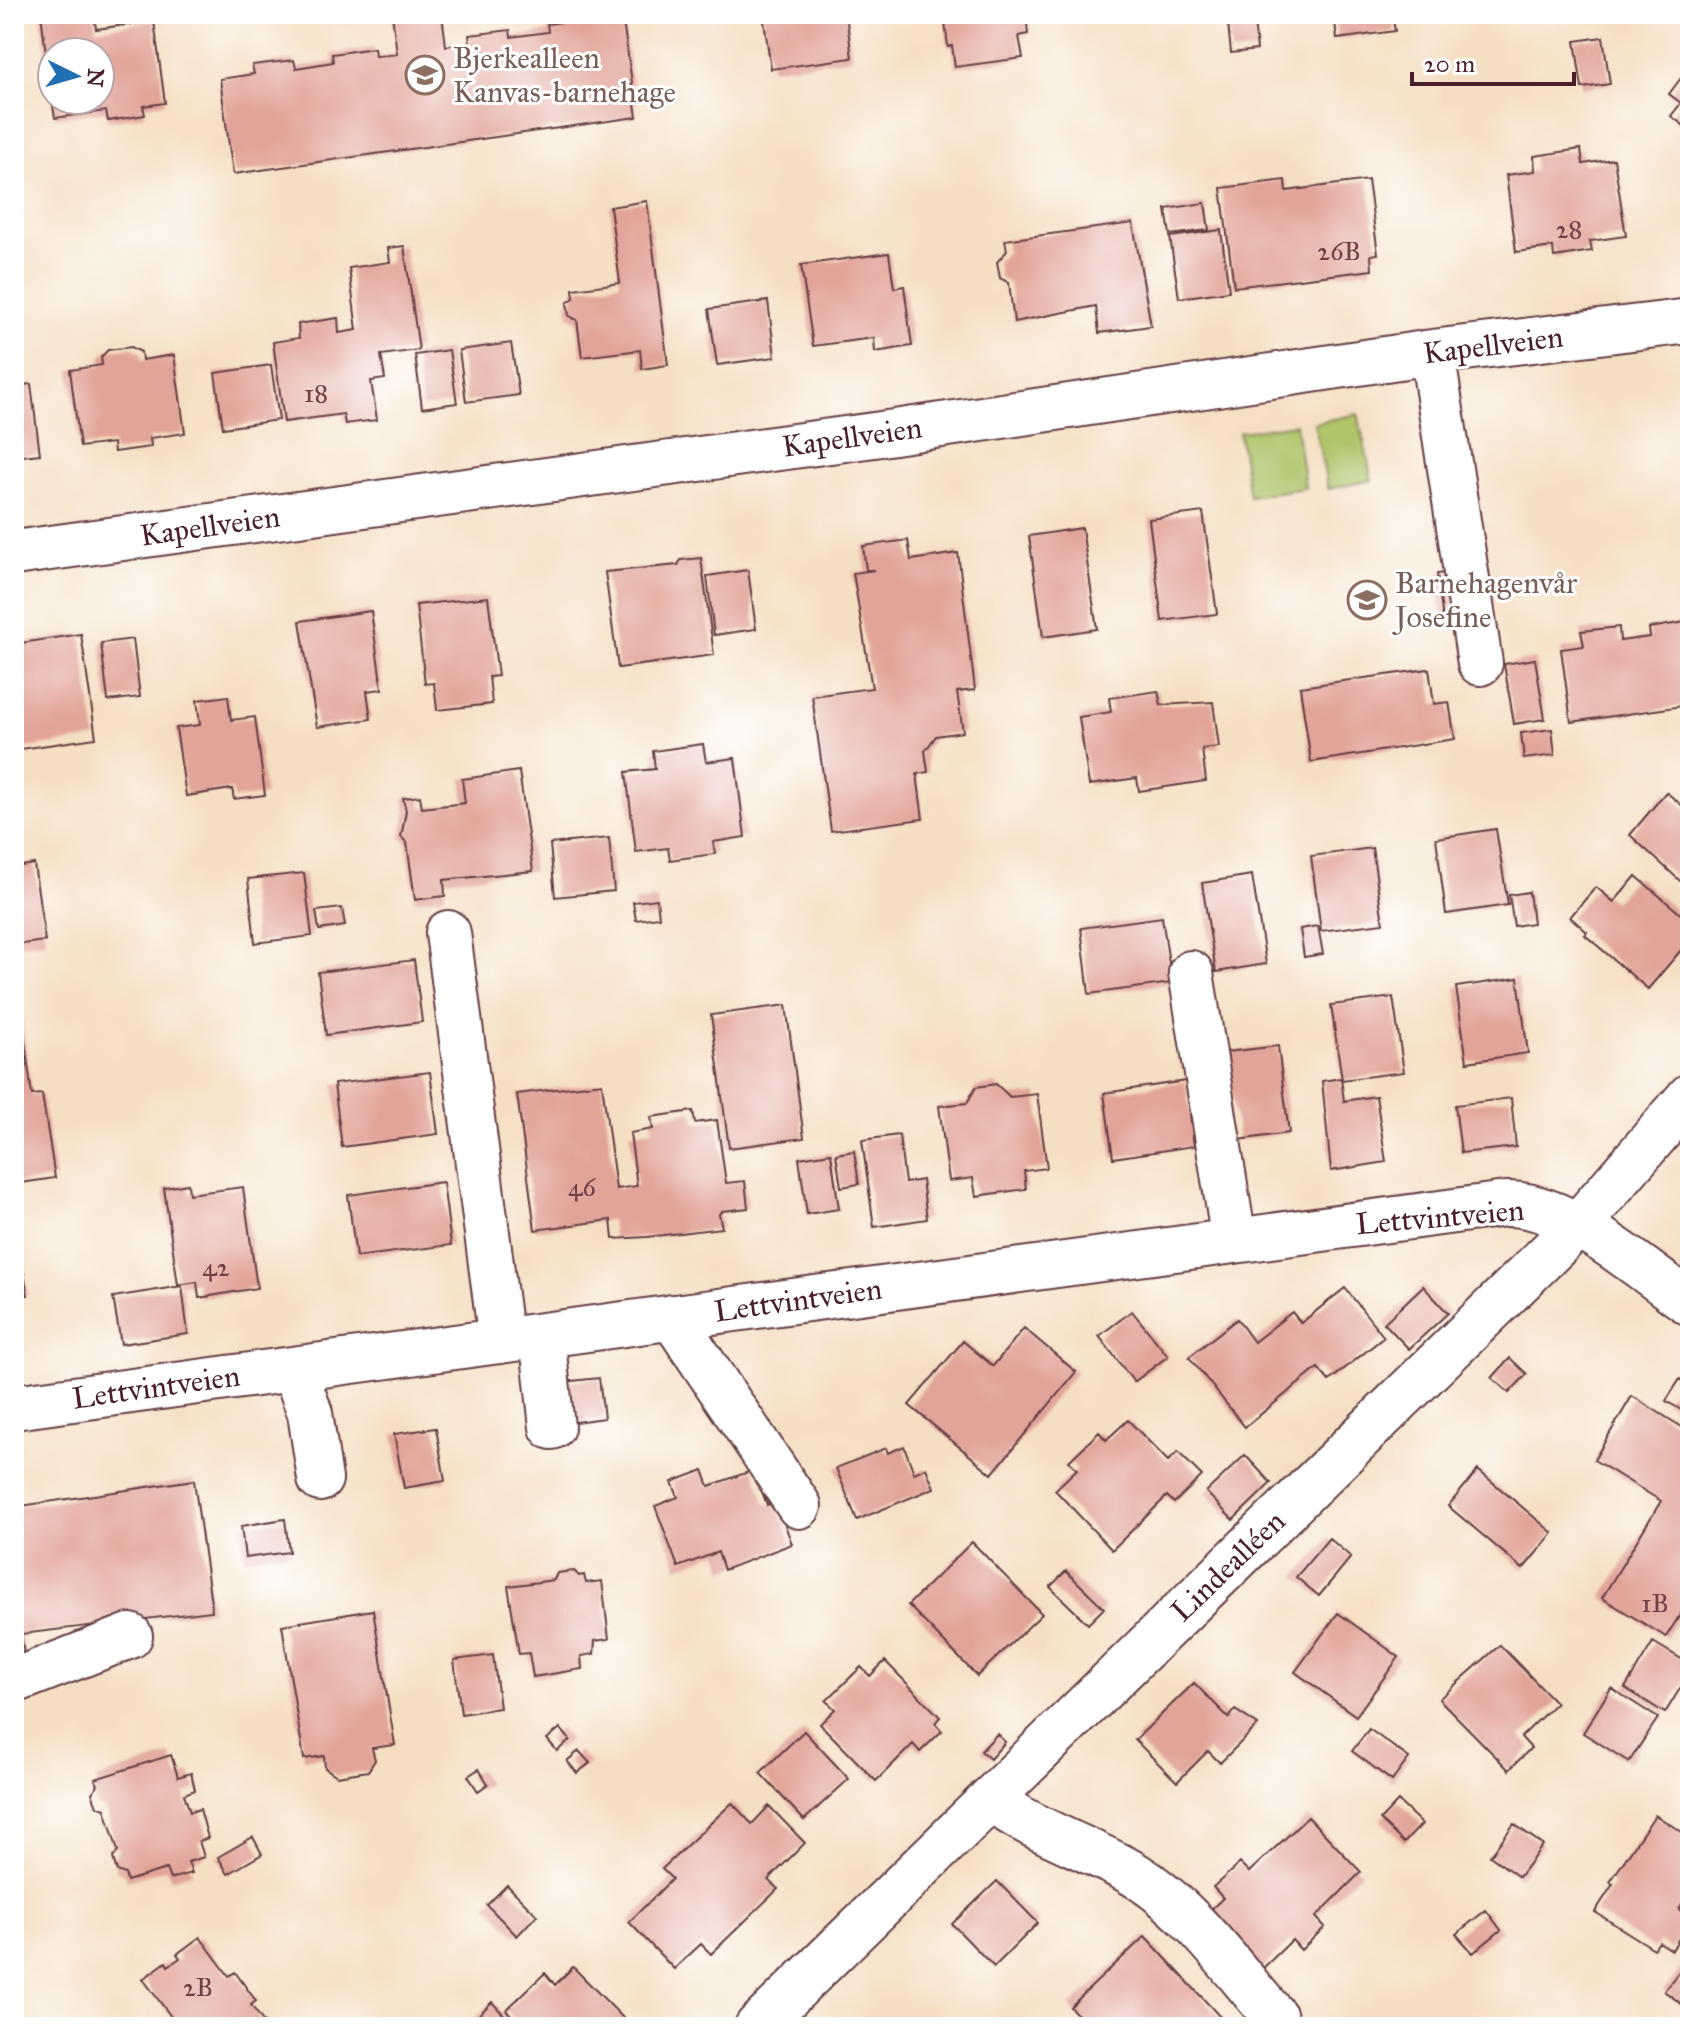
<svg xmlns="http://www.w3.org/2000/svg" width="1704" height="2041" viewBox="0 0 1704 2041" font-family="'IM FELL Great Primer',serif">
  <rect width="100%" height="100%" fill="#fff"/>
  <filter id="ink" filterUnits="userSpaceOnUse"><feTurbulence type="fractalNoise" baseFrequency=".0125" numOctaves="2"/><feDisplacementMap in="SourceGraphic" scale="16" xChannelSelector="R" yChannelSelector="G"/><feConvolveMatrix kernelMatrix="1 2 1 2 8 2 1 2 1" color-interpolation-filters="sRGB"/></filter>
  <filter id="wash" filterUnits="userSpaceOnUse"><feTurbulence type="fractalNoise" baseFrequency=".006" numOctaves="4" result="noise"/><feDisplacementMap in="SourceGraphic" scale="32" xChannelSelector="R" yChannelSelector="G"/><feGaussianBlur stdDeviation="1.8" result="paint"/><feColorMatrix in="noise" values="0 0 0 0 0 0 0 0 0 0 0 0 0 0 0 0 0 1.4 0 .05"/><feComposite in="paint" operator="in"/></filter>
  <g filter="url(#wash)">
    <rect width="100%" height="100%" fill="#f5dfc3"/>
    <path fill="#aec56a" stroke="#7c724a" stroke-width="2" d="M1358 414 1372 480 1328 489 1314 423Z
      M1296 424 1305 488 1249 496 1239 432Z"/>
    <g id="blocks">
      <path fill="#e2a499" d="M41 14H94L96 29 154 21 165 103 143 106 145 115 108 121 106 111 55 118 52 100H100V52H52L50 85Z
        M392 14H442L446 46 470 43 469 35 510 30 511 37 548 32 547 24 589 18 590 26 623 21 637 117 233 174 220 79 254 74 252 65 294 60 296 68 333 62 332 54 374 48 375 56 397 54Z
        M594 14H620V16L595 19Z
        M763 14H846L852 58 771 69Z
        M944 14H1026L1028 34 1019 36 1023 58 955 67 952 46 948 47Z
        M1334 14H1392L1395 31 1337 39Z
        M1254 21 1257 50 1231 53 1228 24Z
        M1603 37 1610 84 1582 88 1575 41Z
        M1690 66V130L1671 116 1681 103 1669 94Z
        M1581 149 1583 164 1614 159 1626 236 1590 241 1592 251 1554 257 1553 247 1516 252 1506 175 1535 171 1534 156Z
        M1285 180 1286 191 1368 180 1378 254 1371 255 1372 270 1234 287 1221 188Z
        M647 201 668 365 642 369 640 350 582 357 577 320 569 316 567 303 574 298 573 289 620 283 610 207Z
        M1205 203 1209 230 1170 235 1166 209Z
        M1133 223 1151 326 1099 333 1096 306 1014 322 1009 283 1000 278 997 262 1007 251 1005 240Z
        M1221 230 1229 291 1179 298 1170 237Z
        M404 246 419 350 381 355 385 379 371 381 377 420 345 424 343 414 284 422 273 342 299 338 298 324 338 318 339 333 357 330 349 268 390 262 388 248Z
        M889 253 894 288 904 286 912 346 875 352 874 338 813 346 801 265Z
        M768 301 775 357 717 365 709 309Z
        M511 343 519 395 466 402 459 350Z
        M131 347 141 352 142 360 174 355 185 433 150 438 151 447 114 452 113 443 80 447 70 370 102 365 101 357 108 350Z
        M449 350 457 403 422 408 415 355Z
        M271 365 279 420 223 428 215 373Z
        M31 384 40 454 14 457V386Z
        M1203 512 1217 614 1162 621 1149 519Z
        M1082 528 1097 629 1043 637 1029 536Z
        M908 540 911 560 958 553 975 690 957 692 963 732 936 736 925 751 928 772 917 774 923 819 831 831 812 696 872 688 853 573 874 570H866L863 546Z
        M701 558 714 655 618 668 605 572 678 565 681 560Z
        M748 570 756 629 714 635 707 576Z
        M1458 571 1464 625 1444 628 1437 574Z
        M488 597 498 676 489 677 492 704 437 710 434 683 425 684 416 605Z
        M371 611 382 689 367 691 371 719 317 727 300 621Z
        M1686 622 1687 631H1690V705L1571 722 1561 649 1584 646 1581 631 1619 627 1620 641 1650 637 1649 628Z
        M81 634 96 738 14 750V644Z
        M133 639 140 697 108 701 101 643Z
        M1535 659 1545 719 1514 724 1504 664Z
        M1429 669 1434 704 1449 702 1455 739 1311 762 1300 687Z
        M1158 691 1161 705 1213 702 1219 747 1202 749 1206 781 1139 791 1137 778 1089 785 1079 717 1111 712 1109 698Z
        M228 696 231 720 255 717 265 795 234 799 232 789 186 796 176 728 200 725 197 700Z
        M1552 729 1555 755 1524 759 1521 733Z
        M703 744 706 762 735 758 745 837 713 842 715 854 670 860 668 848 636 852 626 772 655 769 653 751Z
        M519 771 533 871 444 880 445 896 415 900 407 843 401 837 406 811 403 798 420 796 422 808 465 803 462 779Z
        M1666 792 1690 812V890L1630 835Z
        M1496 829 1508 905 1446 914 1436 838Z
        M609 838 614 891 555 897 550 844Z
        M1372 848 1383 923 1321 931 1311 856Z
        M34 864 45 941 14 945V867Z
        M304 873 312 936 255 943 248 879Z
        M1252 875 1266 964 1216 972 1202 883Z
        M1636 876 1690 922V952L1687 956 1681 950 1648 989 1585 935 1587 932 1570 917 1596 887 1614 902Z
        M1529 892 1533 923 1514 926 1509 895Z
        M657 899 659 917 636 920 633 902Z
        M342 908 345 926 319 930 316 911Z
        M1162 917 1172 983 1089 994 1081 928Z
        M1318 926 1323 954 1304 957 1300 929Z
        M14 958 32 1095 42 1094 55 1178 14 1184Z
        M414 960 422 1022 326 1035 318 972Z
        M1518 978 1528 1053 1467 1062 1456 987Z
        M1393 997 1404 1072 1342 1080 1331 1005Z
        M786 1005 804 1138 729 1148 711 1015Z
        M1278 1046 1289 1133 1238 1140 1227 1052Z
        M430 1072 438 1134 342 1147 334 1084Z
        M1341 1078 1344 1101 1376 1096 1386 1162 1331 1171 1322 1081Z
        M1186 1081 1194 1146 1113 1158 1104 1093Z
        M602 1083 616 1189 637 1186 630 1133 653 1129 651 1117 693 1111 695 1123 717 1120 726 1183 745 1181 748 1208 722 1211 719 1214 722 1228 647 1237 613 1239 611 1220 535 1230 517 1094Z
        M996 1084 1010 1097 1037 1094 1047 1168 1024 1171 1026 1189 976 1196 973 1178 949 1181 939 1106 967 1103 976 1087Z
        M1511 1098 1516 1147 1461 1153 1455 1105Z
        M899 1135 905 1183 922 1180 927 1219 874 1227 862 1140Z
        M854 1151 859 1184 841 1187 836 1154Z
        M831 1153 839 1209 807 1214 799 1158Z
        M443 1182 451 1245 356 1257 348 1195Z
        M188 1184 189 1194 243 1187 257 1288 199 1298 197 1282 178 1285 164 1188Z
        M14 1222 28 1295 14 1297Z
        M182 1286 188 1334 121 1344 113 1297Z
        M1423 1286 1448 1313 1409 1349 1384 1323Z
        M1345 1288 1384 1337 1329 1381 1318 1368 1245 1427 1189 1357 1237 1319 1254 1342 1292 1312 1301 1323Z
        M1132 1311 1168 1356 1134 1382 1099 1336Z
        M1024 1328 1076 1372 992 1474 909 1405 963 1341 993 1366Z
        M1510 1358 1527 1374 1509 1393 1492 1378Z
        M599 1378 604 1418 568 1423 563 1382Z
        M1680 1379 1690 1386V1415L1666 1401Z
        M1632 1396 1690 1432V1599L1666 1637 1602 1598 1661 1501 1594 1460Z
        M1128 1420 1168 1461 1178 1452 1202 1476 1174 1503 1167 1496 1112 1550 1055 1490 1077 1469 1069 1461 1099 1432 1106 1440Z
        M436 1428 445 1481 404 1488 394 1434Z
        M904 1446 914 1473 926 1468 934 1488 857 1520 836 1468 886 1448 888 1453Z
        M1245 1455 1271 1483 1233 1520 1206 1492Z
        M703 1470 709 1486 754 1470 767 1505 776 1501 792 1544 724 1570 718 1552 678 1567 655 1506 678 1497 672 1482Z
        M1478 1470 1553 1533 1523 1569 1448 1506Z
        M194 1480 212 1611 21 1634 26 1668 14 1669V1507Z
        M285 1519 289 1552 245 1558 241 1526Z
        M1329 1538 1351 1557 1319 1596 1296 1577Z
        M972 1542 1042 1614 977 1676 908 1605Z
        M574 1571 579 1576 584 1575 586 1583 602 1581 609 1639 595 1641 594 1654 581 1656 582 1669 533 1677 529 1653 519 1654 508 1586 554 1580 557 1573Z
        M1066 1571 1104 1608 1088 1624 1050 1587Z
        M373 1610 395 1745 372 1748 375 1760 368 1771 337 1776 325 1768 324 1756 304 1759 282 1625Z
        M1338 1613 1399 1657 1356 1716 1295 1672Z
        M1653 1642 1690 1664V1672L1665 1713 1625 1688Z
        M1500 1645 1556 1703 1521 1737 1531 1748 1509 1770 1439 1699Z
        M493 1655 500 1708 461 1714 454 1660Z
        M885 1661 940 1717 935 1723 942 1731 920 1752 913 1744 876 1781 820 1724 835 1709 826 1701 861 1667 870 1676Z
        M1194 1683 1229 1718 1235 1710 1258 1725 1220 1763 1208 1751 1177 1782 1135 1740Z
        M1611 1688 1658 1718 1629 1762 1583 1733Z
        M560 1728 570 1740 557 1751 547 1739Z
        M1369 1729 1409 1758 1392 1781 1352 1751Z
        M804 1731 849 1779 804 1820 760 1773Z
        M997 1734 1005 1742 990 1759 981 1751Z
        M579 1751 590 1763 577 1773 567 1761Z
        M171 1755 178 1777 191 1773 195 1790 184 1794 190 1812 200 1809 208 1838 199 1841 204 1857 188 1862 192 1873 170 1879 166 1869 127 1881 125 1874 117 1871 113 1858 118 1851 105 1809 97 1806 92 1793 98 1785 95 1779Z
        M479 1769 488 1784 478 1791 468 1776Z
        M1398 1801 1422 1824 1404 1843 1380 1820Z
        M732 1803 752 1824 769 1806 805 1843 768 1880 778 1889 711 1954 701 1944 674 1969 629 1922 672 1879 662 1869Z
        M1655 1815 1690 1837V1891L1679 1909 1690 1920 1672 1950 1659 1942 1654 1949 1595 1912 1613 1884 1610 1882Z
        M1308 1817 1361 1872 1316 1917 1325 1927 1301 1950 1292 1940 1257 1974 1203 1917 1223 1898 1213 1887 1240 1863 1249 1872Z
        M1514 1824 1543 1845 1519 1877 1490 1856Z
        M253 1837 262 1854 228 1874 218 1857Z
        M997 1881 1038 1923 994 1967 952 1924Z
        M507 1885 537 1915 517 1936 487 1905Z
        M1486 1910 1501 1930 1473 1953 1456 1934Z
        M1145 1936 1223 2020 1216 2027H1090L1070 2007Z
        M200 1937 229 1976 235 1972 256 2001 251 2005 267 2027H168L165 2023 172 2018 143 1979 166 1962 168 1966 180 1958 177 1954Z
        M1690 1957V2010L1664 1991Z
        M573 1967 624 2019 615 2027H523L506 2010 545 1973 555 1985Z
        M492 2002 515 2027H466Z
        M376 2019 384 2027H368Z"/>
    </g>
  </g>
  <g filter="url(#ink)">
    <use href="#blocks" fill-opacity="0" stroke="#643c42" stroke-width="2"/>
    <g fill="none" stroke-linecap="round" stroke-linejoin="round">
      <defs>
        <path id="minor" d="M1432 352 1480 663
          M14 553 874 435 1432 352 1690 321
          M448 933 501 1341
          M1191 973 1234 1241
          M672 1317 799 1506
          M542 1335 552 1427
          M294 1369 310 1413 320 1479
          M14 1407 1506 1204C1568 1203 1639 1268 1690 1303
          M14 1681 130 1636
          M990 1799C1033 1830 1081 1845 1127 1870 1187 1903 1230 1966 1275 2017
          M757 2027 1579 1224 1690 1096"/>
      </defs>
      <use href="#minor" stroke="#643c42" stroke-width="48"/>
      <use href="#minor" stroke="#fff" stroke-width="44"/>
    </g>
  </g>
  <defs>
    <symbol id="school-ring" viewBox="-11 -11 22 22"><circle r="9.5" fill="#fff" stroke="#8d6e63" stroke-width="1.5"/><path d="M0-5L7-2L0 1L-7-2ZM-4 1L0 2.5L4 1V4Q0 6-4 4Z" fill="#8d6e63"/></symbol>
  </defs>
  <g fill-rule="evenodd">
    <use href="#school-ring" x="403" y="53" width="44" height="44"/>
    <use href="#school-ring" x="1345" y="578" width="44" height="44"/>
  </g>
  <g text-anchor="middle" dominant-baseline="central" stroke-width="6" stroke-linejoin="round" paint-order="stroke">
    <g font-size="26" fill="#704046">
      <text x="1569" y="229">28</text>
      <text x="1339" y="251">26B</text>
      <text x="316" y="393">18</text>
      <text x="582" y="1187">46</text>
      <text x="216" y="1267">42</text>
      <text x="1655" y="1603">1B</text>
      <text x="198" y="1987">2B</text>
    </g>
    <g font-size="30" fill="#785e54" stroke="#fff" text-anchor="start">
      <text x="453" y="58">Bjerkealleen<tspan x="453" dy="34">Kanvas-barnehage</tspan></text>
      <text x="1395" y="583">Barnehagenvår<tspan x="1395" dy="34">Josefine</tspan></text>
    </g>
    <g font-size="30" fill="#4a1f2b" stroke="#fff">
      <text transform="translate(1493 345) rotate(-7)">Kapellveien</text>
      <text transform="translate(852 437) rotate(-8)">Kapellveien</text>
      <text transform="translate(210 526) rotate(-8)">Kapellveien</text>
      <text transform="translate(1440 1217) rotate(-5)">Lettvintveien</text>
      <text transform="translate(798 1300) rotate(-8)">Lettvintveien</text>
      <text transform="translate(156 1387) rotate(-8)">Lettvintveien</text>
      <text transform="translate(1228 1566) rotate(-44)">Lindealléen</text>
    </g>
  </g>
  <rect width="1704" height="2041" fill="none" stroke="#fff" stroke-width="48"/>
  <g transform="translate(76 76) rotate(95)"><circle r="38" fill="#ffffff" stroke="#b7a5aa" stroke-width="2"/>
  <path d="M0-6L14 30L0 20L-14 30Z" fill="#1f6fb2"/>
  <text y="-12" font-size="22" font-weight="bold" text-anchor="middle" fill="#4a1f2b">N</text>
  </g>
  <path d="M1412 72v12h162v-12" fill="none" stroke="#4a1f2b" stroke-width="4"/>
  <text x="1424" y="72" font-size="24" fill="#4a1f2b" stroke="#ffffff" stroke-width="6" paint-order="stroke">20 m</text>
</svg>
